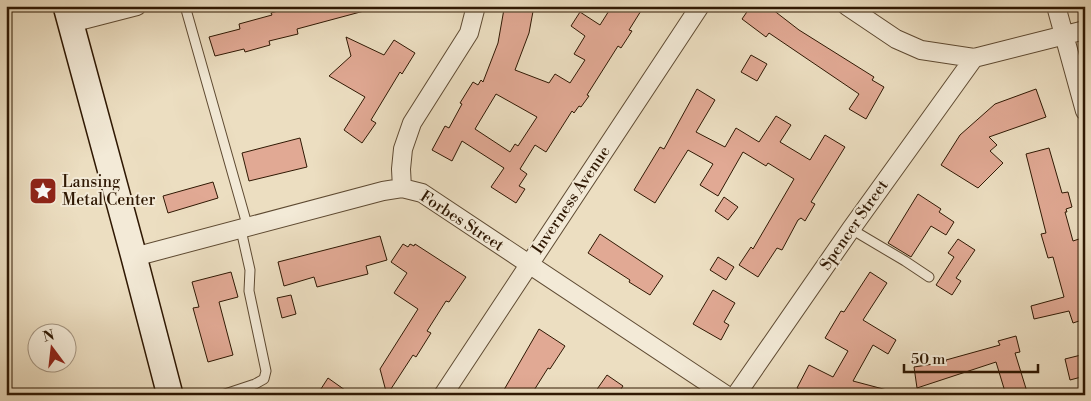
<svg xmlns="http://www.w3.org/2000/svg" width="1091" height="401" viewBox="0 0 1091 401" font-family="'Libre Bodoni',serif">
  <rect width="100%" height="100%" fill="#ecdec1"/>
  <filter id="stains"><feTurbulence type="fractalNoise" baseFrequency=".004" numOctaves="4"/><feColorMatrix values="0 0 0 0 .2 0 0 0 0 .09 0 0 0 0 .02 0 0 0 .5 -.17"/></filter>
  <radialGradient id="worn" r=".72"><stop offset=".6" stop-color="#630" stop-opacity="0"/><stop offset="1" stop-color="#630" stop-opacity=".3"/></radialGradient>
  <path fill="#e1a994" stroke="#2f1803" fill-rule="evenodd" d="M295 6H363L364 11 297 29 298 34 269 41 270 45 245 52 244 49 215 56 209 37 240 29 239 24 272 15 271 13Z
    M509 6H534L529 33 515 70 549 83 555 74 570 83 585 60 574 54 585 36 571 26 580 12 600 25 612 6H644L629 30 632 31 621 48 618 46 587 95 589 96 581 107 579 106 574 113 572 111 546 152 535 145 520 169 527 174 519 186 525 189 516 203 491 187 504 168 462 141 452 161 432 150 445 126 449 128 462 104 460 103 473 82 478 85 481 80 483 82 498 43 504 9 509 10ZM496 94 537 117 518 146 515 144 510 152 475 129Z
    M751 6H768L799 30 874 77 872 80 884 87 866 119 849 109 859 94 769 33 766 37 742 19Z
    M346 37 384 55 394 40 415 53 402 74 400 72 371 120 376 123 362 143 344 130 365 97 329 76 351 56Z
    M751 55 767 64 757 81 741 72Z
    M697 89 715 100 696 132 725 147 736 128 759 142 776 116 791 125 780 142 810 160 825 135 845 147 811 202 815 204 805 221 801 218 798 220 782 250 777 248 758 277 739 265 751 247 753 249 794 179 768 163 766 166 743 152 718 196 700 185 713 164 688 150 655 203 634 190 660 147 664 149Z
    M1036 89 1046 117 989 137 997 145 990 151 1003 163 978 188 941 165 960 135 995 104Z
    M300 138 307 167 249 181 242 153Z
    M1049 148 1062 193 1068 192 1072 207 1066 209 1067 212H1065L1073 241 1079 239 1085 260V319L1073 323 1069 311 1034 319 1031 306 1064 297 1053 257 1048 258 1041 234 1046 233 1026 154Z
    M213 182 218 198 168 213 163 196Z
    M918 194 941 209 939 212 954 222 946 235 931 226 911 257 888 243Z
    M724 197 738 207 728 220 715 211Z
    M600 234 663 276 650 295 629 282 630 280 588 253Z
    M380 236 387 260 366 266 368 274 317 287 314 277 284 286 278 262Z
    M958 239 975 250 956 278 961 281 952 295 936 285 954 257 948 253Z
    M403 244 408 247 410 244 414 246 415 244 466 277 449 302 446 301 427 331 431 333 416 357 413 355 387 395 380 369 418 309 394 293 407 273 391 262Z
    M718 257 734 267 726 280 710 270Z
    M231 272 238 297 219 302 233 355 208 362 193 308 199 307 192 282Z
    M870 272 887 283 863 320 896 340 888 354 873 345 853 381 887 390V395H810L797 388 809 365 833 377 848 351 825 338 841 311 844 312Z
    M713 290 735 303 724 322 729 325 721 340 693 324Z
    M291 295 296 314 282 318 277 298Z
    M539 329 565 346 550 369 548 368 531 395H501Z
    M1016 336 1020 352 1015 353 1028 395H1006L996 362 917 388 914 367 946 362V360L1000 345 998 341Z
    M1085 354V376L1070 380 1065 359Z
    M607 375 623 386 617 395H593Z
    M328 378 352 395H317Z"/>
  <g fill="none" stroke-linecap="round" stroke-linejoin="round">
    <defs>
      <path id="lane" d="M185 6 248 228
        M851 229 905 261 929 277
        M222 395 255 384 264 379 266 371 249 291 250 270 241 230"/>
      <path id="street" d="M847 6 896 39 921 50 974 58 1085 30
        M1056 6 1085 111
        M71 23 137 6
        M402 188 401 169 403 149 412 123 469 33 476 6
        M134 257 383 191 402 188 422 193 726 395
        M443 395 700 6
        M736 395 851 229 974 58"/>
      <path id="secondary" d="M66 6 134 257 170 395"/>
    </defs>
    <use href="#lane" stroke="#5e4a32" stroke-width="11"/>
    <use href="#street" stroke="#5e4a32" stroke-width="20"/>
    <use href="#secondary" stroke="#2f1803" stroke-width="28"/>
    <use href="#lane" stroke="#f3ead7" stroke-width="9"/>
    <use href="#street" stroke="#f3ead7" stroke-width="18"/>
    <use href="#secondary" stroke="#f3ead7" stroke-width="25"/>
  </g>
  <defs>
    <symbol id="sight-square" viewBox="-11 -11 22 22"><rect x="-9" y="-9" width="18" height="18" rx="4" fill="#8f2418" stroke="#f3ead7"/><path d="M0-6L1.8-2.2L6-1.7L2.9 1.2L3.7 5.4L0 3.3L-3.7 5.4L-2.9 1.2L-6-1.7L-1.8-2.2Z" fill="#fff"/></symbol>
  </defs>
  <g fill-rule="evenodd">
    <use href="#sight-square" x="27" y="175" width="32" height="32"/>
  </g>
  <g text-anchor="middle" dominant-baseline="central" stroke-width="4" stroke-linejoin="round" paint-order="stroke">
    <g font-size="16" fill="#2f1803" stroke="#f3ead7" text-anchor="start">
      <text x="62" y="182">Lansing<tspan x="62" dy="18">Metal Center</tspan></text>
    </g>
    <g font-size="16" fill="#2f1803" stroke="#f3ead7">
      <text transform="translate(571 200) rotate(-56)">Inverness Avenue</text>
      <text transform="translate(462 221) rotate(33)">Forbes Street</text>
      <text transform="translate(854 225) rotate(-55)">Spencer Street</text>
    </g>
  </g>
  <rect width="1091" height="401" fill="none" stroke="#ecdec1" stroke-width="25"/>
  <rect x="8" y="8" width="1076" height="386" fill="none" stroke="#2f1803" stroke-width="2.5"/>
  <rect x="12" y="12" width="1066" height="376" fill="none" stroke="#2f1803"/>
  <g transform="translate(52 348) rotate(345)"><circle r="24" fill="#f3ead7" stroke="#a59682"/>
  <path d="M0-4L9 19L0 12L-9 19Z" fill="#8f2418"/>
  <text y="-8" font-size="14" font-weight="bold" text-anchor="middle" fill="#2f1803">N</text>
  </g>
  <path d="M904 364v8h134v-8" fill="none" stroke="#2f1803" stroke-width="2.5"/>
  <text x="911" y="364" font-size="15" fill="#2f1803" stroke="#f3ead7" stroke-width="4" paint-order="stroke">50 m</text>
  <rect width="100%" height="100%" filter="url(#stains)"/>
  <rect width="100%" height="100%" fill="url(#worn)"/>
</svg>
